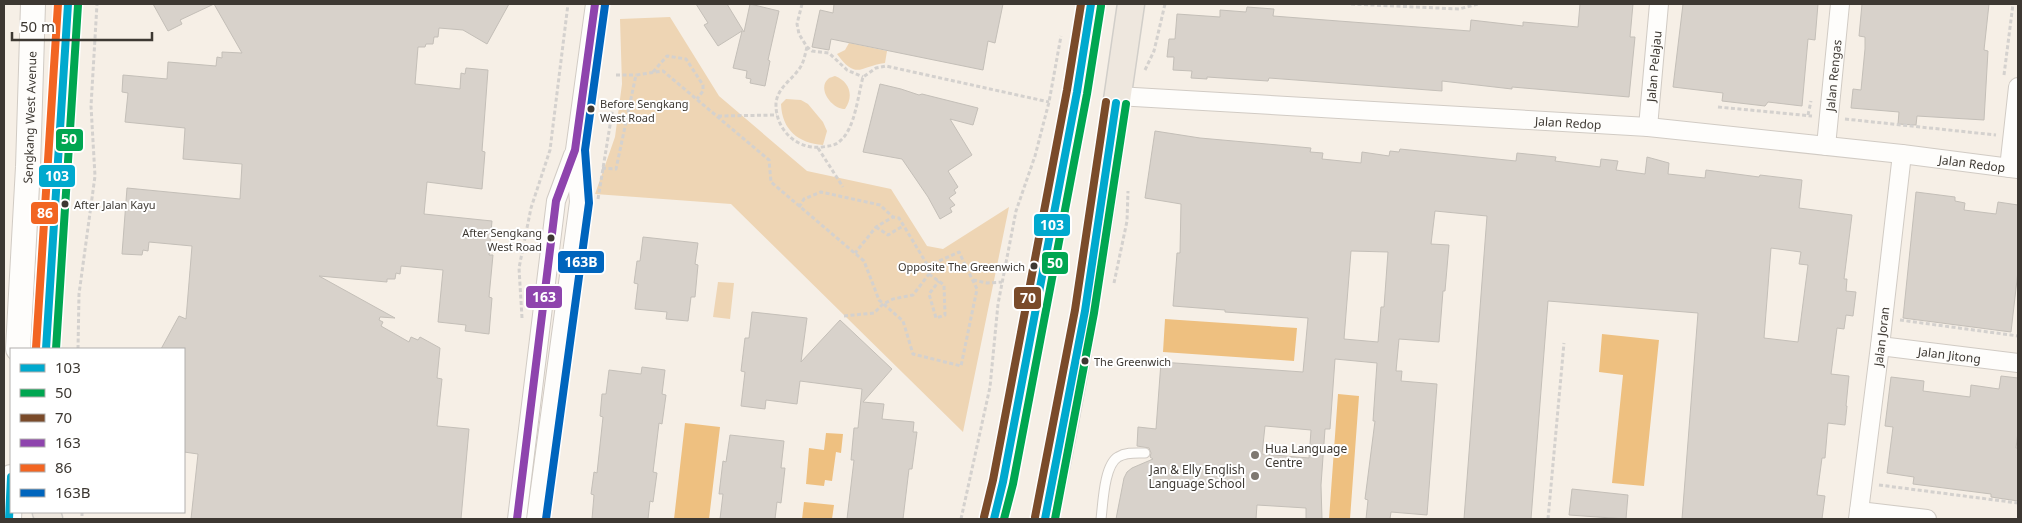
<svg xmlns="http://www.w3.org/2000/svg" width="2022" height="523" viewBox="0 0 2022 523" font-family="'Noto Sans',sans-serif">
  <rect width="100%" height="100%" fill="#f6efe6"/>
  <path fill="#eed5b4" d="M670 17 719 96 807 171 891 189 927 246 943 249 1009 207 963 432 731 204 595 194 615 137 622 84 620 19Z
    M849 43 887 51 885 63C860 66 857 81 837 54L845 50Z
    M835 76C850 82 854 96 845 109 832 109 817 89 828 79 830 77 833 77 835 76Z
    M786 99 801 100 808 104 823 122 827 131 823 145C798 143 782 130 781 104Z
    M718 282 734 283 730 319 713 317Z"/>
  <path fill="#eec080" d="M1165 319 1297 328 1294 361 1163 352Z
    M1602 334 1659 340 1644 486 1612 483 1623 375 1599 372Z
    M1338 394 1359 396 1350 519H1329Z
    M685 423 720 427 709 519H674Z
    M826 433 843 434 841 453 836 452 832 481 825 480 824 486 806 484 809 448 824 450Z
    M804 502 834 505 832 519H802Z"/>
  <path fill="#d8d2cb" stroke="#c4bfb8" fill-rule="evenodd" d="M153 4H214L180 20 182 24 168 31Z
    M214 4H509L487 44 463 30 439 28 438 37H434L433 44H426L425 47H418L415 84 460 89 461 73 465 74 466 68 488 70 482 151 485 152 482 189 427 182 424 214 492 221 489 255H493L489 297 492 298 489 334 465 331 466 325 438 322 443 270 401 266 400 274 396 273 395 279H387V282L319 276 395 318 380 317 379 320 383 322 381 326 409 342 411 337 418 340 420 337 440 348 437 378 442 379 437 426 469 429 461 519H191L198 454 184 452V349H161L179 316 186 319 192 246 149 242 148 251 143 250 142 255 122 254 127 188 240 199 242 164 183 159 185 128 125 122 128 93 122 92 123 75 167 79 168 62 216 66 217 57 222 58V52L242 53Z
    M696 4H727L744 32 750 4 779 11 768 60 770 61 765 86 750 83 751 79 746 78 747 71 733 68 742 31 718 46 704 25 708 23Z
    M834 4H1003L995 43 988 41 983 70 831 39 829 50 812 47 820 10 833 13Z
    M1580 4H1633L1630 37H1635L1629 97 1512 87V89L1442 81V91L1269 78 1268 81 1207 77V79L1191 78 1192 71 1173 70 1174 57H1167L1169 39H1175L1177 14 1220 17V10L1246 12 1247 7 1274 9 1273 16 1470 31 1471 20 1523 26V22L1578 27Z
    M1683 4H1818L1815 40 1808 39 1802 106 1768 102 1765 106 1722 101 1723 93 1673 87Z
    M1862 4H1989L1984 50 1988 51 1984 120 1917 116 1916 125 1898 124 1899 112 1851 108 1853 89 1861 90 1865 49V37L1859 36Z
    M880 84 901 89 919 95 922 94 978 108 973 125 950 119 972 155 948 171 958 187 954 190 956 193 949 198 955 205 950 208 952 212 940 219 928 197 902 159 863 152Z
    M1155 131 1200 138 1311 148 1310 152 1323 153 1322 159 1361 163 1362 152 1389 156 1390 151 1399 152 1400 149 1516 161 1517 153 1556 157 1555 161 1600 167 1601 159 1618 161 1616 170 1645 174 1647 157 1669 163 1668 174 1705 178 1706 170 1759 177 1760 175 1802 180 1799 208 1852 215 1844 279H1847L1846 291 1856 292 1853 316 1846 315 1844 329 1837 328 1831 374 1849 376 1846 406H1847L1845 425 1828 423 1825 458H1822L1817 495 1825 496 1822 519H1682L1698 313 1548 301 1531 519H1464L1487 216 1435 211 1431 244 1449 245 1445 291H1443L1439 342 1399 339 1396 371H1402L1401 381 1437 384 1427 515 1391 512 1390 519H1366L1368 500 1365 499 1375 421H1373L1377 363 1335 359 1330 429H1325L1321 485 1322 519H1306V508L1257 505 1256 519H1116L1124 478 1127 472 1132 468 1153 459 1150 457 1151 453 1149 448 1137 446 1138 427 1156 429 1161 362 1303 372 1308 318 1225 312V310L1173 306 1177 253H1180L1181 204 1145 198ZM1771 248 1801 252 1799 264 1808 265 1798 342 1764 338ZM1351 251 1388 252 1384 307H1381L1378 342 1344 339ZM1265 426 1311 430 1309 458 1262 454Z
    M1916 192 1955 197V201L1965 203 1964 210 1996 214 1998 202 2018 205V271L2011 332 1903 318Z
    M643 237 698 243 695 264 698 265 695 297H691L688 321 666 319 667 312 635 309 638 284 634 283 637 261H640Z
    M752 312 807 318 801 362 840 320 892 369 863 402 884 404 882 419 914 422 913 432H917L912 469H909L903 519H847L854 460H851L854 428H858L862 389 800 381 797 404 766 400 765 409 741 406 745 372 741 371 745 338H749Z
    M642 367 665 370 662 394 666 395 662 424 659 423 656 448 653 472 657 473 653 502 650 501 648 519H592L594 495 591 494 594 472 597 473 603 417 600 416 602 394H606L609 370 641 374Z
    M2001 376 2018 378V432L2016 448H2018V501L1991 497V494L1913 484 1914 477 1887 473 1893 427 1885 426 1891 377 1924 381 1923 391 1970 397 1971 385 1999 389Z
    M730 435 784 441 781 468H785L781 503 777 502 775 519H720L723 494H719L723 461 726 462Z
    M1572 489 1628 495 1626 519 1569 515Z"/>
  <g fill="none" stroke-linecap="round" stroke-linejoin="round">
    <defs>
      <path id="lane" d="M1101 519C1103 504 1104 465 1118 457 1126 452 1136 453 1145 453"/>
      <g id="street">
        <path id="s1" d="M1117 96 1648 127 1902 154 2018 169"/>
        <path id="s2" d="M1648 127 1659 4"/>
        <path id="s3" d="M1826 146 1840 4"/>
        <path d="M2009 168 2018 87"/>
        <path id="s4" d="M1880 346 2018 363"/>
        <path d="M1859 511 1927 519"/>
        <path d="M517 519 556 201 573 155"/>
        <path d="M536 519 579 202 575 150 595 4"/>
        <path id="s5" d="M1858 519 1880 346 1902 154"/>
      </g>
      <g id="secondary">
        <path id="s6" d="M18 349 28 167 33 4"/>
        <path d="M46 349 68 4"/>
        <path d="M9 519 11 477"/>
      </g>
      <path id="primary" d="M46 512 49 519
        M994 519 1003 482 1077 92 1091 4
        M1045 519C1082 349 1106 176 1131 4"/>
    </defs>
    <use href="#lane" stroke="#d1cbc4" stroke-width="11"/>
    <use href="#street" stroke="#d1cbc4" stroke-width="20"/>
    <use href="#secondary" stroke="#d1cbc4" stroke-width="26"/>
    <use href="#primary" stroke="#d1cec9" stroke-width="29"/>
    <path stroke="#d4d1ce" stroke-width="3" stroke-dasharray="4 2.5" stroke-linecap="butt" d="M802 4 797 24 799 34 807 47 812 51 829 53 847 70 863 77
      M1351 4 1459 9 1478 4
      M807 47C805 54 804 63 799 69 791 81 778 87 776 103 775 129 796 150 822 147 829 146 835 146 840 141 855 129 858 95 863 77L876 68 886 66 1049 102
      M1145 70 1154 51 1165 4
      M653 72 667 56 686 59 703 85V91L697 99
      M616 75H636
      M2004 75 2013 4
      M1718 107 1812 116
      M1808 115 1811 101
      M718 116 777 115
      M1845 119 1996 135
      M818 148 843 187
      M602 168 616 169 636 75 663 71 769 160 771 182 864 261 879 300 903 321 913 354 961 366 977 289 959 252 928 266
      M598 199 613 107
      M799 207 804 199 821 192 880 205 893 217
      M876 227 888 235 903 226
      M929 274 944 285 945 315 936 318 929 294 939 281
      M973 280 987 283 1002 282
      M1114 283 1127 221 1128 191
      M844 316 874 313 883 304 893 299 913 295 929 274 928 266 899 218 893 217 876 227 855 253
      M522 318 519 268 531 208 550 150 568 4
      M1900 320 2018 336
      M78 349 79 294 95 176 91 106 97 4
      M1879 485 2018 503
      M82 512V519
      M961 519 990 387 998 304 1016 211 1035 156 1049 102 1061 36
      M1548 519 1564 343"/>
    <use href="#lane" stroke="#fefdfb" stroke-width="9"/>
    <use href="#street" stroke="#fefdfb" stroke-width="18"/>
    <use href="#secondary" stroke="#fefdfb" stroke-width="24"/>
    <use href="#primary" stroke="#eee7de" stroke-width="26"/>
    <defs>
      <path id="bus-1" d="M46 349 68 4
        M9 519 11 477
        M994 519 1003 482 1077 92 1091 4
        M1045 519 1085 311 1116 103"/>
      <path id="bus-2" d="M56 349 78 5
        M1004 519 1013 484 1087 94 1101 6
        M1055 519 1094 313 1126 104"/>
      <path id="bus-3" d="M984 517 993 480 1067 90 1081 4
        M1035 517 1075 310 1106 102"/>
      <path id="bus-4" d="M517 519 556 201 575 150 595 4"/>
      <path id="bus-5" d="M36 348 58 4"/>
      <path id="bus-6" d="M546 519 589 203 585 150 605 5"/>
    </defs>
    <use href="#bus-1" stroke="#fff" stroke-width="11"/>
    <use href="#bus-2" stroke="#fff" stroke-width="11"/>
    <use href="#bus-3" stroke="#fff" stroke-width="11"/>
    <use href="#bus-4" stroke="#fff" stroke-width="11"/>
    <use href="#bus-5" stroke="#fff" stroke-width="11"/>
    <use href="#bus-6" stroke="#fff" stroke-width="11"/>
    <use href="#bus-1" stroke="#00a9ce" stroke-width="8"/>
    <use href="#bus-2" stroke="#00a651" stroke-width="8"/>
    <use href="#bus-3" stroke="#7a4b2a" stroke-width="8"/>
    <use href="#bus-4" stroke="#8e44ad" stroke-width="8"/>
    <use href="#bus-5" stroke="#f26522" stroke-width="8"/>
    <use href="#bus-6" stroke="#0065bd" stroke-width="8"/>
  </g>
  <g fill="#3d3832" stroke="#fff" stroke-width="2">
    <circle cx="591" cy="109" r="4.5"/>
    <circle cx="65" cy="204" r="4.5"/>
    <circle cx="551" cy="238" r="4.5"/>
    <circle cx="1034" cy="266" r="4.5"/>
    <circle cx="1085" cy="361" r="4.5"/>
  </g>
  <g fill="#7e7871" stroke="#fff" stroke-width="2">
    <circle cx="1255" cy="455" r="5"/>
    <circle cx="1255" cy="476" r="5"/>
  </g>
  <g text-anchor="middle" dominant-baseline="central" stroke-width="4" stroke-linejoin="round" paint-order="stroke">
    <g font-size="11" fill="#3d3832" stroke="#fff" text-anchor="start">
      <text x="600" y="103">Before Sengkang<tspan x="600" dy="14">West Road</tspan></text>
      <text x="74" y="204">After Jalan Kayu</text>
      <text x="542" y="232" text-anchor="end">After Sengkang<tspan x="542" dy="14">West Road</tspan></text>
      <text x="1025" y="266" text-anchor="end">Opposite The Greenwich</text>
      <text x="1094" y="361">The Greenwich</text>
    </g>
    <g font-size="12" fill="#3d3832" stroke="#fff">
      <text stroke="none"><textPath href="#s2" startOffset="61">Jalan Pelajau</textPath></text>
      <text stroke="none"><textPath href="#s3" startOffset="71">Jalan Rengas</textPath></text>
      <text stroke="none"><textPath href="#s6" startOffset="232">Sengkang West Avenue</textPath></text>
      <text stroke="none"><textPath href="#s1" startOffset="452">Jalan Redop</textPath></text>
      <text stroke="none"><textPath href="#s1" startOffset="858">Jalan Redop</textPath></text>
      <text stroke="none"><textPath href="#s5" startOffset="184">Jalan Joran</textPath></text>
      <text stroke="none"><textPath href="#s4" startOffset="70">Jalan Jitong</textPath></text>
    </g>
    <g font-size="12" fill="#3d3832" stroke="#fff" text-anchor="start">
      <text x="1265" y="448">Hua Language<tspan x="1265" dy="14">Centre</tspan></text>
      <text x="1245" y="469" text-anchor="end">Jan &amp; Elly English<tspan x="1245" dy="14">Language School</tspan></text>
    </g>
  </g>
  <g stroke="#fff" stroke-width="2">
    <rect x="55" y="128" width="29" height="24" rx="5" fill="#00a651"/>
    <rect x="38" y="164" width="38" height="24" rx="5" fill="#00a9ce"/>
    <rect x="30" y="201" width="29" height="24" rx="5" fill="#f26522"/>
    <rect x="1033" y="213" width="38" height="24" rx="5" fill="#00a9ce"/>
    <rect x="557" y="250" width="48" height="24" rx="5" fill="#0065bd"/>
    <rect x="1041" y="251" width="28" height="24" rx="5" fill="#00a651"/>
    <rect x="525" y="285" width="38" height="24" rx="5" fill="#8e44ad"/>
    <rect x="1013" y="286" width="29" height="24" rx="5" fill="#7a4b2a"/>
  </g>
  <g font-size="14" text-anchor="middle" font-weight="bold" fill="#fff">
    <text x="69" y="144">50</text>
    <text x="57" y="181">103</text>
    <text x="45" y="218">86</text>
    <text x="1052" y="230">103</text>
    <text x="581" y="267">163B</text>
    <text x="1055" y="268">50</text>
    <text x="544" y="302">163</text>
    <text x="1028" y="303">70</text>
  </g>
  <rect width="2022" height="523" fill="none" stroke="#3d3832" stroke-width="10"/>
  <rect x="10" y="348" width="175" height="165" fill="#ffffff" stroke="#b1afad"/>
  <rect x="20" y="364" width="25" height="8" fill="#00a9ce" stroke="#b1afad"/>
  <text x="55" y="373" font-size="15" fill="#3d3832">103</text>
  <rect x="20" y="389" width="25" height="8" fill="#00a651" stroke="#b1afad"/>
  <text x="55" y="398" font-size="15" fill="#3d3832">50</text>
  <rect x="20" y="414" width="25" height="8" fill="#7a4b2a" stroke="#b1afad"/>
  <text x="55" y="423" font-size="15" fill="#3d3832">70</text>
  <rect x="20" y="439" width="25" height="8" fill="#8e44ad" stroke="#b1afad"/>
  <text x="55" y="448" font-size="15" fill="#3d3832">163</text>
  <rect x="20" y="464" width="25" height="8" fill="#f26522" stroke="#b1afad"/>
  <text x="55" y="473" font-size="15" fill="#3d3832">86</text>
  <rect x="20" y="489" width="25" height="8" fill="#0065bd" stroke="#b1afad"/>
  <text x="55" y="498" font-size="15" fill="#3d3832">163B</text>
  <path d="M12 32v8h140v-8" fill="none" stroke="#3d3832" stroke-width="2.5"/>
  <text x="20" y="32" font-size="15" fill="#3d3832" stroke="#ffffff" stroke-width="4" paint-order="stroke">50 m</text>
</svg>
